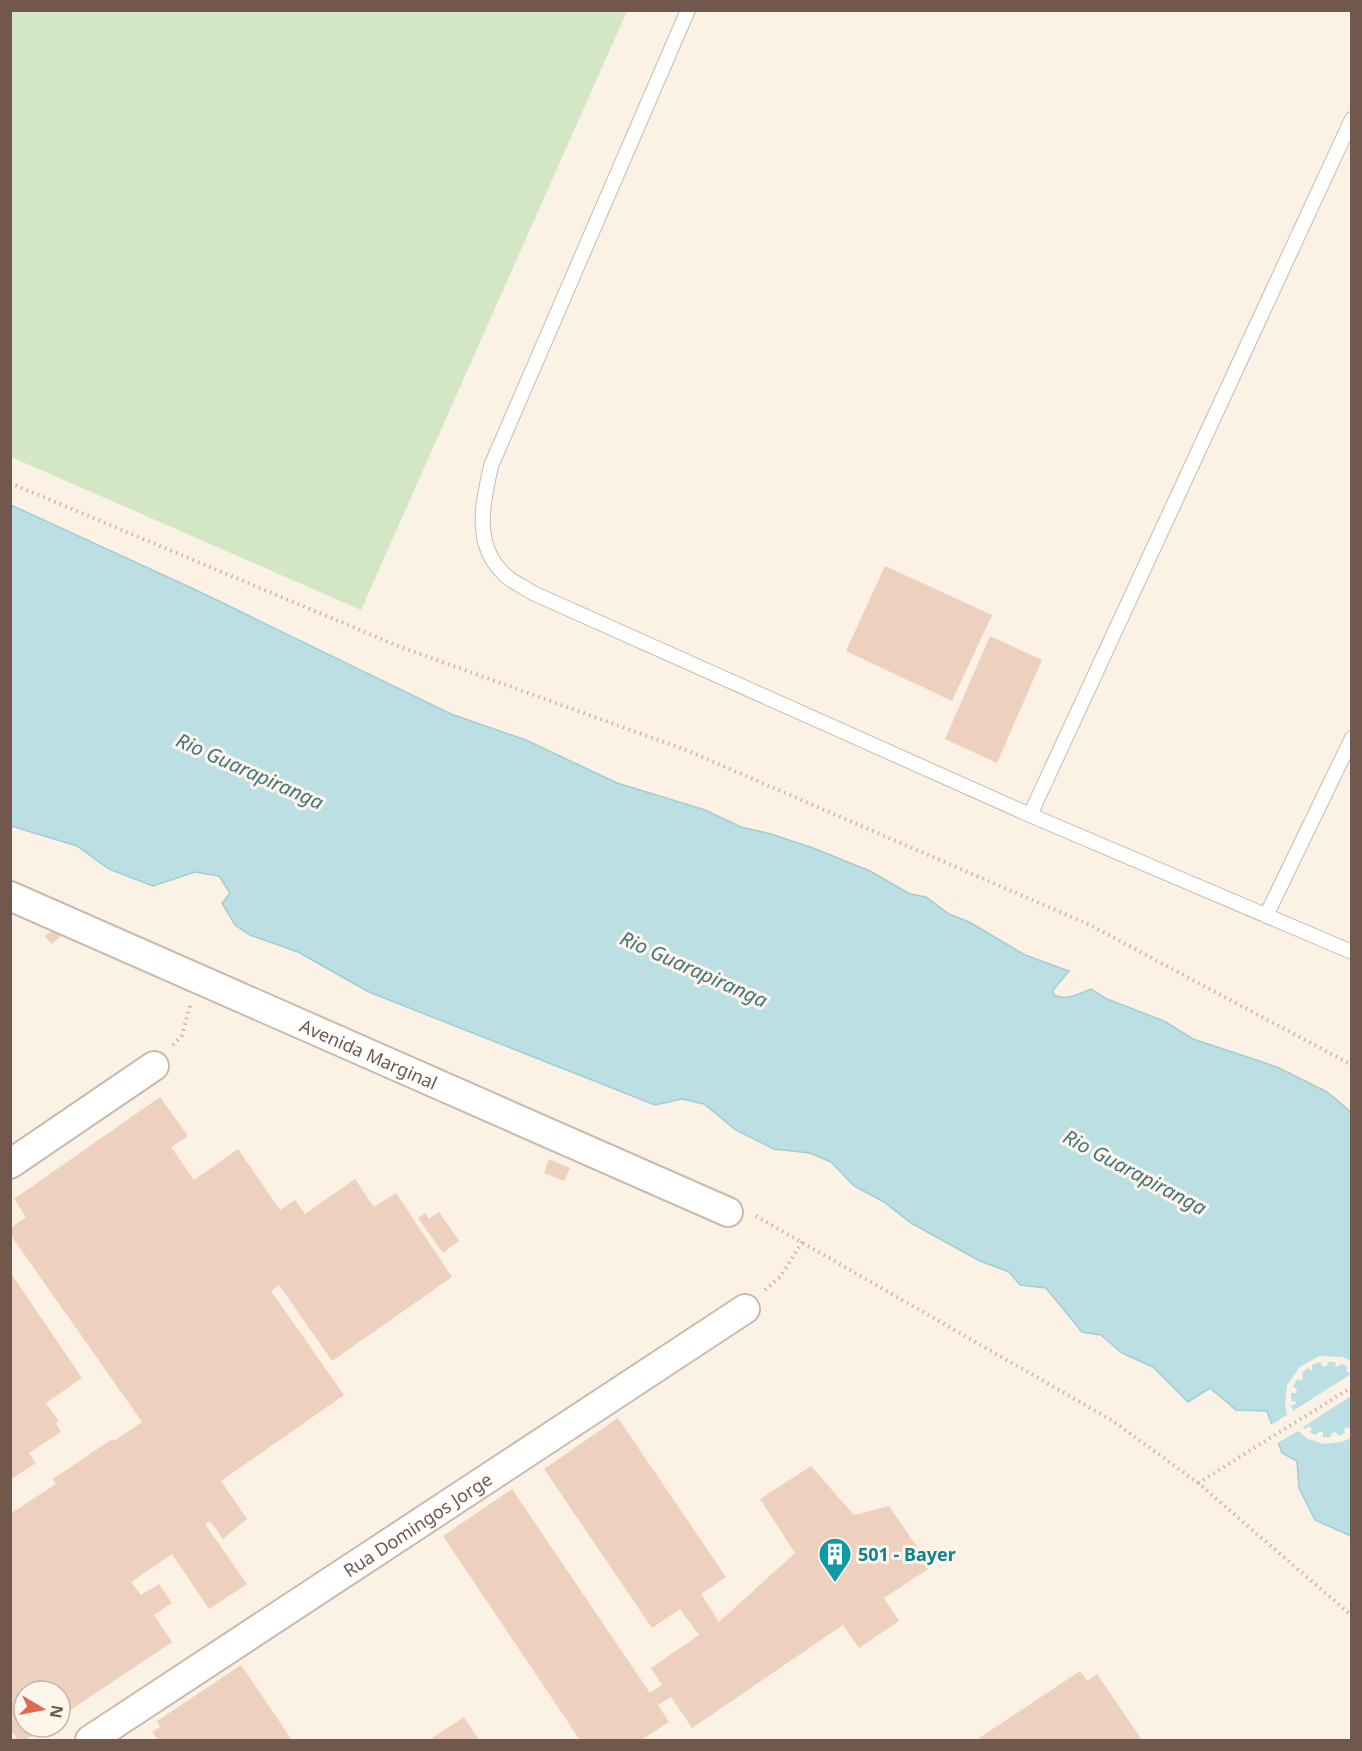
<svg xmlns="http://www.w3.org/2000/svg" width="1362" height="1751" viewBox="0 0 1362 1751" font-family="'Noto Sans',sans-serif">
  <rect width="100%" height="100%" fill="#fbf1e5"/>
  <path fill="#d4e7c5" d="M11 10 627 11 361 610 11 457Z"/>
  <path fill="#bbdfe3" stroke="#a2ced4" stroke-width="1.5" d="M11 505 198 591 451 714 526 740 617 783 705 810 741 827 771 834 813 848 870 871 910 894 926 897 949 914 971 923 1025 955 1069 971 1053 990 1054 995C1066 1001 1079 994 1091 989L1107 999 1164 1021 1193 1039 1277 1067 1327 1092 1351 1112V1536L1315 1520 1299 1488 1297 1461 1282 1453 1267 1411 1236 1410 1210 1388 1188 1402 1153 1367 1122 1353 1101 1335 1082 1332 1046 1288 1020 1285 1009 1272 980 1261 911 1223 884 1202 854 1186 831 1162 810 1153 774 1149 736 1130 704 1104 682 1099 655 1105 369 992 298 952 250 935 235 925 222 903 230 893 219 876 195 872 153 886 109 869 77 846 11 826Z"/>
  <path fill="#fbf1e5" d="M1319 1356 1342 1357 1351 1361V1370L1349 1373 1346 1371 1348 1367 1342 1364 1335 1367 1336 1362H1328L1327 1366 1323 1367 1320 1362 1312 1365V1371L1307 1368 1302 1373 1303 1379 1301 1381 1297 1379 1293 1387 1297 1389 1296 1393H1291V1401H1295L1296 1404 1291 1406 1293 1411 1351 1374V1396L1303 1427 1305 1429 1309 1426 1312 1429 1310 1433 1316 1435 1319 1432H1323V1437H1331V1433L1336 1432 1339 1436 1345 1433 1344 1429 1348 1427 1351 1429V1438L1341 1442 1324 1444 1308 1439 1298 1431 1276 1444 1269 1426 1287 1415 1285 1405 1287 1385 1300 1367Z"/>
  <path fill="#eed0bf" d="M885 566 992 615 952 701 846 651Z
    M990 636 1042 660 997 763 945 739Z
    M60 924 67 932 51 944 45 936Z
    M160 1097 188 1136 171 1147 194 1180 238 1149 280 1210 295 1200 305 1214 355 1179 374 1207 396 1193 452 1277 332 1361 279 1285 271 1291 344 1395 221 1481 247 1519 223 1539 210 1521 205 1524 247 1584 209 1609 172 1554 131 1582 141 1595 159 1584 172 1603 154 1615 172 1642 60 1717V1691H24V1727H37L40 1731 25 1740H18L13 1733 10 1735V1514L56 1484 53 1479 112 1439 114 1441 142 1422 10 1234V1228L26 1217 14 1199Z
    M549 1159 570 1168 564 1181 544 1173Z
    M439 1212 459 1241 443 1253 418 1218 425 1213 429 1219Z
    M10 1272 82 1378 46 1403 59 1421 56 1423 61 1432 29 1453 36 1463 10 1480Z
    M618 1418 726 1577 701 1594 719 1622 795 1553 760 1499 811 1466 854 1515 889 1506 931 1567 884 1598 899 1621 859 1648 843 1625 692 1728 671 1697 658 1705 669 1722 641 1740H580L443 1536 512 1489 650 1693 662 1685 651 1668 699 1635 680 1609 652 1628 544 1469Z
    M241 1665 292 1740H158L152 1732 160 1727 157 1721Z
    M1080 1671 1087 1681 1097 1674 1142 1740H976Z
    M464 1717 479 1740H429Z"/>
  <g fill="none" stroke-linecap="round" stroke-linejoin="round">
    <defs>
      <path id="service" d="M688 10 491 466C483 502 473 542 502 572 510 581 524 587 533 593L1030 815 1352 952
        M1030 815 1352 119
        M1266 916 1352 738"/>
      <g id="minor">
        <path id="s1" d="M10 896 728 1212"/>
        <path d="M10 1164 154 1066"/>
        <path id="s2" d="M90 1740 745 1309"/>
      </g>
    </defs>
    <use href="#service" stroke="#ccb9ac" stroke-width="16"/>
    <use href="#minor" stroke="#ccb9ac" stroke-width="32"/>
    <path stroke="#d3b3a2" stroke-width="4" stroke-dasharray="1.5 4.5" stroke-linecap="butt" d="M10 483 398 646 686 750 1090 925 1352 1065
      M173 1045 182 1035 190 1006
      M756 1216 1113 1421 1198 1483 1352 1616
      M765 1290 780 1277 803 1241
      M1198 1483 1352 1387"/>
    <use href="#service" stroke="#fff" stroke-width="14"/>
    <use href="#minor" stroke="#fff" stroke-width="28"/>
  </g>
  <defs>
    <symbol id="building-pin" viewBox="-11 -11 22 30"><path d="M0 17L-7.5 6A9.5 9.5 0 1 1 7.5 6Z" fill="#0f9aa8" stroke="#fef6eb"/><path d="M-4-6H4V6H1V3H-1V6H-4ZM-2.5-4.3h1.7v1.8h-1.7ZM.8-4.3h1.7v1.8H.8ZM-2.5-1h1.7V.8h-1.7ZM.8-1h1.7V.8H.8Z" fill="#fff"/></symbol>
  </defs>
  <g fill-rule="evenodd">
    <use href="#building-pin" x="816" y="1535" width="38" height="52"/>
  </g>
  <g text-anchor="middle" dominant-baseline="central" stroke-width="6" stroke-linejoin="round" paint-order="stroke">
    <g font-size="18" fill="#72584c" stroke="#fef6eb">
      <text stroke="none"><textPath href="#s1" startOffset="392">Avenida Marginal</textPath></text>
      <text stroke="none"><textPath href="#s2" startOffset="392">Rua Domingos Jorge</textPath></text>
    </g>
    <g font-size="18" font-weight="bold" fill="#0d838f" stroke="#fef6eb" text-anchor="start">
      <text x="858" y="1554">501 - Bayer</text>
    </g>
    <g font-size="20" font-style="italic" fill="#44767d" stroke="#fef6eb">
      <text transform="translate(250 771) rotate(24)">Rio Guarapiranga</text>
      <text transform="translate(694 969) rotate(24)">Rio Guarapiranga</text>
      <text transform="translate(1135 1172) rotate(28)">Rio Guarapiranga</text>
    </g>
  </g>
  <rect width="1362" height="1751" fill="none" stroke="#72584c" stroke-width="24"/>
  <g transform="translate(42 1709) rotate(100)"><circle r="28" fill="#fef6eb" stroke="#c6b7ab" stroke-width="1.5"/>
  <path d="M0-4.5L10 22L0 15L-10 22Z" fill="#dd6b52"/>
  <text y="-9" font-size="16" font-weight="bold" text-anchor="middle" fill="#72584c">N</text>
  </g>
</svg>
